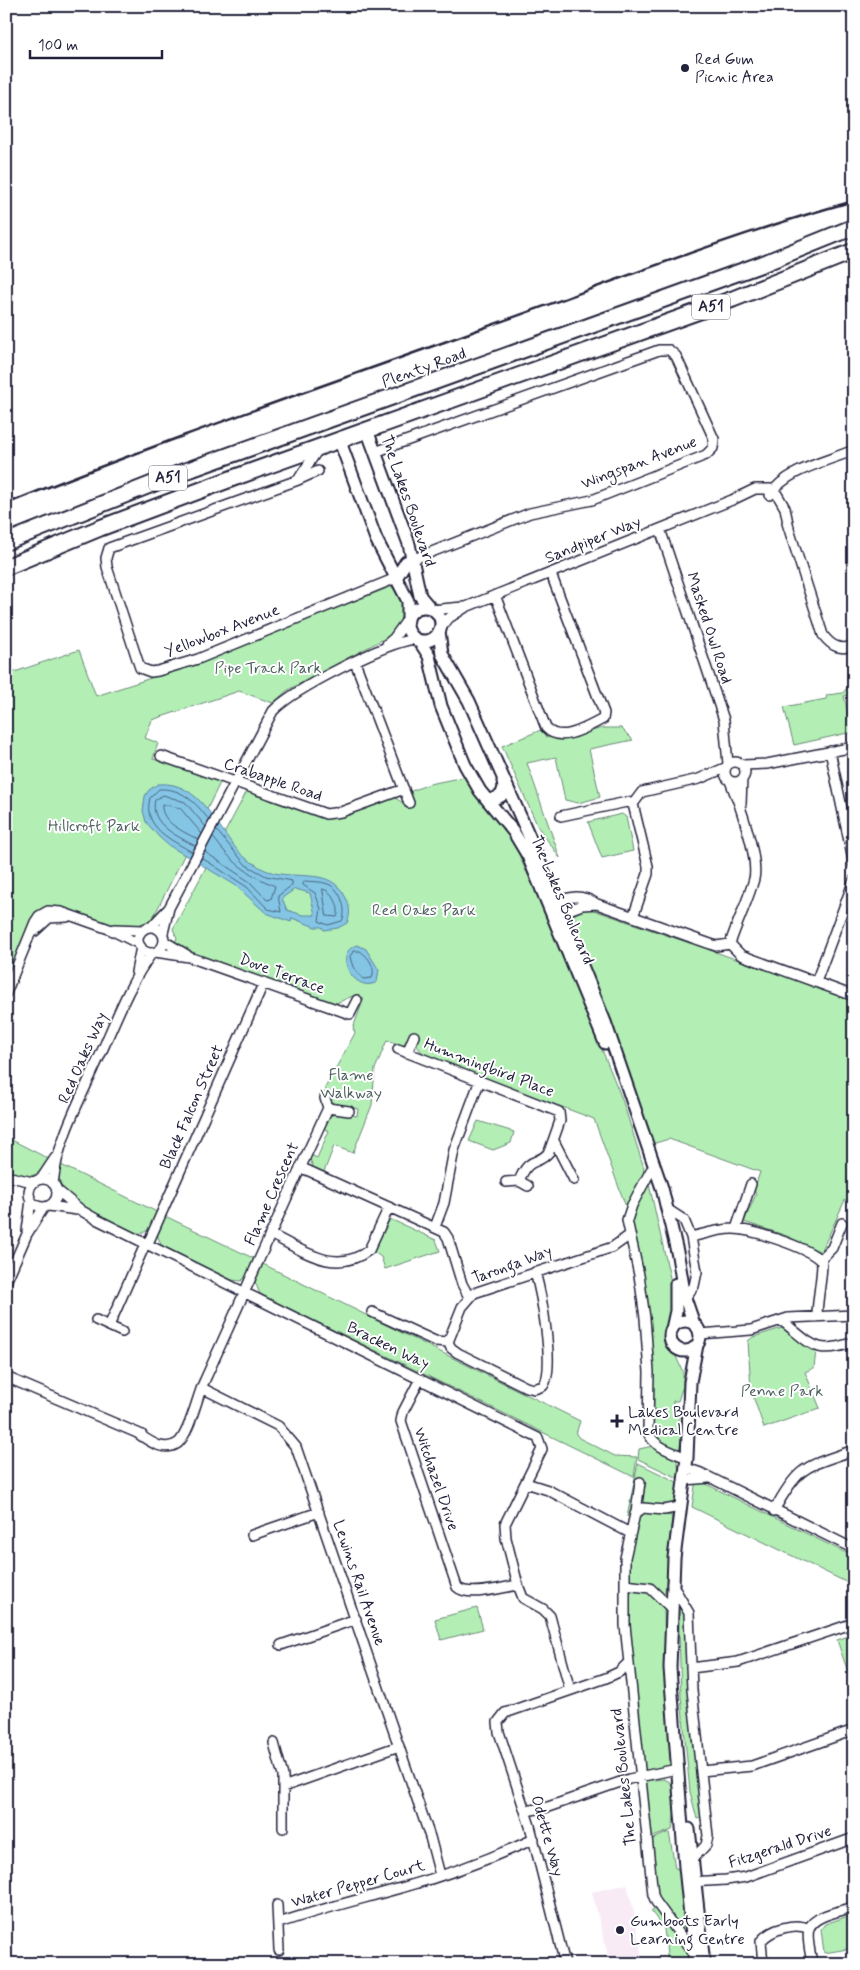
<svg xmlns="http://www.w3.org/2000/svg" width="860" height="1970" viewBox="0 0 860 1970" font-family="Mynerve,sans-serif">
  <rect width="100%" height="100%" fill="#fff"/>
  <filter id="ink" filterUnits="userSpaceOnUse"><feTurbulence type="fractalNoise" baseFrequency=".02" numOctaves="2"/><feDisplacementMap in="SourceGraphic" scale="10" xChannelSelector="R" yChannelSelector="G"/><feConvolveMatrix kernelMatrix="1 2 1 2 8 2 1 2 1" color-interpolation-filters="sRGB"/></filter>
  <g filter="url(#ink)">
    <path fill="#f8ebf6" d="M627 1884 634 1912 643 1964H610L592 1892Z"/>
    <path fill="#b3efb4" stroke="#6a8878" d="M390 587 397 589 403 603V616L393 634 288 690 273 703 239 691 152 720 145 738 158 743 153 759 221 781 153 918C114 944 84 904 47 908L6 983V675L79 650 96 696 209 659Z
      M854 659V694L844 696 852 732 794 745 784 707 826 699 827 695 843 693 849 685 848 666Z
      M603 728H621L633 740 589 749 600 797 597 798 578 803 565 800 556 757 527 763 560 858 538 827 502 746 541 730 546 737 560 739Z
      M464 777C474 797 493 810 506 828 519 846 521 869 536 887L622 1099 644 1168 643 1176 626 1207 594 1119 424 1055 417 1046 418 1038 410 1035 403 1046 387 1040 375 1069 372 1105 353 1153 334 1146 324 1172 313 1167 310 1159 311 1155 317 1158 329 1131 323 1128 329 1116 339 1113 357 1116 358 1109 333 1103 325 1088 355 1033 353 1028 364 998 355 995 334 1004 193 954 175 942 177 938 173 929 247 791 325 817 394 797 406 805 409 792 429 784Z
      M622 814 626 817 633 851 602 858 588 822Z
      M588 908 854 1000V1203L845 1200 821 1252 787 1236 744 1222 756 1194 754 1190 760 1172 669 1139 652 1144 573 934V916L580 910Z
      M478 1121 514 1132 511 1143 493 1150 469 1141Z
      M6 1137 51 1160C35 1180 29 1178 6 1172Z
      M59 1164 157 1212C152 1223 150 1235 135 1233 108 1220 50 1203 59 1164Z
      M649 1184 671 1282V1321L667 1337 683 1372V1386L678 1401H673V1409H678L682 1437 679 1450 656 1439 652 1431C652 1384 653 1339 646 1293 643 1274 629 1234 631 1217 632 1208 643 1191 649 1184Z
      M165 1216 255 1259 247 1276 241 1281 232 1280 161 1245 157 1234Z
      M390 1219 436 1240 440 1251 385 1269 381 1257 374 1252Z
      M263 1264 580 1421 576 1434 579 1438 615 1456 637 1457 634 1477 260 1294 255 1282Z
      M782 1328 816 1351 814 1368 805 1372 820 1408 764 1428 751 1390 748 1341 753 1337Z
      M653 1446C671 1455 681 1454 678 1478L638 1459 639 1449Z
      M638 1463 675 1481 677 1483 675 1500 669 1506 641 1504 646 1483 638 1480 632 1510 627 1517Z
      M696 1479 854 1557V1586L692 1507Z
      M647 1512 672 1516 665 1592 663 1594C654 1591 637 1586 631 1579 622 1569 634 1531 637 1518Z
      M629 1590 648 1592 664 1609 665 1659 671 1762 668 1767 644 1772 629 1631Z
      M678 1601 685 1611 703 1826 700 1818 697 1819 690 1792 681 1696Z
      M477 1608 483 1629 441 1640 435 1619Z
      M854 1634V1676L850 1678 837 1640Z
      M664 1779 670 1782C679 1795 674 1815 672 1830L653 1837 650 1835 645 1781Z
      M669 1832 675 1868 680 1869 685 1933 658 1896 651 1840Z
      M656 1909 686 1950 690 1964H668L664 1929 651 1911Z
      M854 1914V1948L824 1953 821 1929 825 1924Z"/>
    <path fill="#84c5e5" stroke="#5d84a1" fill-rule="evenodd" d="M158 784C201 780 217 830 242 855 248 860 255 864 261 868 291 884 330 863 346 898 350 907 351 914 347 923L338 928 324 930 322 927H315L292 918 291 922 266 913 235 885 168 845 159 837 146 822 143 811 145 796 149 790ZM295 889 310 893 315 915H303L287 910 282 898Z
      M357 945 366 949 379 970 377 982C355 995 331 953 357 945Z"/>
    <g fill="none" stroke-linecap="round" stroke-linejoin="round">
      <path stroke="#49637f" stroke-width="1" d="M199 840C185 832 160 823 162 804L180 808 202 834
        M195 846C178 836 149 825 155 800L163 795 185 802 206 827
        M192 852C172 840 142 828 150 798L159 789C183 788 196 803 209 820
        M205 852 250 882 267 900 271 899 275 886C246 873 232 863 213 837
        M202 858 247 887 268 909 281 912 278 896 292 885V881L266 876 246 865 216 830
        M305 881C312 882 321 881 328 884 340 888 348 910 342 921L328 925 319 921 321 909 315 893 303 885Z
        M323 889C333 891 341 908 337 917L327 916Z
        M354 951H360C369 957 376 968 372 978L363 979 353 967 350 957Z"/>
      <defs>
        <path id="minor" d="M375 452 659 350H669L676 356 714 439 713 448 706 455 592 500 530 513 414 559
          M318 471 298 480 109 548 106 558 107 567 140 668 151 672 158 671 198 659 396 578
          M298 480 319 448
          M770 495C787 469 826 462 854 450
          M787 523 823 635C832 647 840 650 854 646
          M660 529 724 720 728 764
          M495 595 546 728C561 744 587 727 603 719L604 713 551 574
          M431 610 463 607
          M439 630 449 618 466 607 732 500 755 489H774L785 508 789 528
          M387 644 394 638 407 620
          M355 662 409 803
          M830 751 854 865
          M161 756 326 814 341 812 404 789
          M725 772a10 10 0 1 1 20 0a10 10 0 1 1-20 0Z
          M743 765 767 764 854 747
          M741 804 742 779
          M561 816 627 802 633 804
          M551 903C570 897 580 893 597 904L716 946 730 944 741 955 854 996
          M555 915 582 905 597 904
          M633 917 648 874V866L633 804 642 792 699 779 725 768
          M151 927 169 908
          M138 940a13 13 0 1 1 26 0a13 13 0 1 1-26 0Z
          M114 929 143 930
          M35 931 49 918 67 917
          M163 933 169 908 273 711C294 689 384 643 415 639
          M164 941 187 955
          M730 944C737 922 748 901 754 879 759 857 739 802 730 781
          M155 952 189 957 350 1014 357 1000
          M136 972 141 947
          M816 982 854 880
          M6 993 35 922 39 916 48 911 61 912 109 929 139 944
          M398 1049 559 1112 560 1121 549 1152C537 1167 530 1154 519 1181
          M407 1053 414 1036
          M325 1098 328 1108
          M554 1141 574 1180
          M300 1167 444 1232 448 1238 462 1284 469 1297
          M651 1170 632 1205 627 1220 639 1275 645 1318 649 1372 648 1432C653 1447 673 1452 687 1458
          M6 1176 33 1182
          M29 1193a14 14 0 1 1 28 0a14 14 0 1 1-28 0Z
          M41 1179 55 1158
          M506 1182 519 1181 528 1186
          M53 1184C57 1141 80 1100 97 1062 114 1025 128 985 152 953
          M57 1190 82 1211 96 1219 538 1438 542 1449 505 1524 506 1538 518 1585
          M49 1206 77 1210
          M667 1209 684 1220 691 1237 697 1272 694 1286 685 1298
          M435 1227 444 1203 454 1150 480 1080
          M736 1229 751 1184
          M27 1231 31 1200
          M270 1234C302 1250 335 1276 369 1250L389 1207
          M691 1237C704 1234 719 1229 733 1229 751 1229 807 1247 820 1260
          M6 1282 27 1234 44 1207
          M372 1312 435 1341 448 1342
          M817 1317C817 1299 822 1280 822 1262L820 1260 832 1248 842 1223
          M96 1320 122 1332
          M782 1321C812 1344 815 1356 854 1342
          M109 1326 144 1247 150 1239 264 982
          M700 1334 751 1330 788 1318 854 1315
          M448 1342 451 1348 458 1353 526 1387 534 1389 543 1386C556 1370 541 1293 535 1272
          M448 1342 462 1307 474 1293 613 1247 630 1235
          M6 1377 142 1435
          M420 1379 403 1412 401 1421 457 1587C468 1598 504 1587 518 1585L523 1598 543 1609 550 1616 570 1690
          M202 1388 278 1426 296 1447 430 1837 440 1875
          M137 1433C149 1441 164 1453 178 1443 189 1434 197 1398 203 1384 245 1292 285 1200 328 1108L349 1111
          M686 1468 701 1473 854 1549
          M685 1480 709 1478
          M526 1483 548 1490 630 1533
          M680 1507 664 1510 643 1508 635 1514 625 1558V1625L653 1895 656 1902 694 1954
          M774 1511C799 1464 806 1467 854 1450
          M636 1512 640 1482
          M252 1535 319 1512
          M672 1584 689 1613 692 1690 708 1836 706 1845 692 1860
          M625 1585 650 1588 671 1608
          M281 1645 356 1619
          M691 1668 738 1662 854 1623
          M274 1743 283 1776V1828
          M701 1771 752 1766 854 1730
          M283 1787 399 1746
          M526 1811 548 1807 629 1779 677 1769
          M689 1882 726 1880 746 1877 854 1838
          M277 1905 279 1950
          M279 1923C320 1909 362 1899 404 1887 448 1875 492 1858 534 1839
          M565 1964 530 1826 499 1732 498 1722 505 1713 606 1678 619 1672 628 1663
          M763 1964 761 1941C771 1929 795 1922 809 1929
          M812 1964C811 1954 806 1938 809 1929 813 1915 842 1911 854 1907"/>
        <path id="tertiary" d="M367 430 409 544 420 596 431 609
          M339 439 376 539 408 601V620
          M396 578 406 562 414 559
          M407 624a17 17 0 1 1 34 0a17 17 0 1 1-34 0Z
          M439 631 442 654 469 701 529 836 605 1022 662 1188 678 1256 685 1298 694 1324
          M416 639 422 645 429 656 441 706 465 765 480 791 513 831 528 856 605 1043
          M488 801 501 796 504 788 503 781
          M670 1336a15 15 0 1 1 30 0a15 15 0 1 1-30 0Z
          M672 1329 676 1311V1284
          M689 1829 704 1964
          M695 1964 685 1867 670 1668 674 1558 687 1458 690 1382 697 1345"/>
        <path id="trunk" d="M6 542 180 473 762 264 854 227
          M6 567 100 528 236 477 733 299 854 251"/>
      </defs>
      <use href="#minor" stroke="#22223b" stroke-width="12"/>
      <use href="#tertiary" stroke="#22223b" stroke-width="15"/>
      <use href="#trunk" stroke="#22223b" stroke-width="19"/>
      <use href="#minor" stroke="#fff" stroke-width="9"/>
      <use href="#tertiary" stroke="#fff" stroke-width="11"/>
      <use href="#trunk" stroke="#fff" stroke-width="15"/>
      <path stroke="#22223b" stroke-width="2.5" d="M6 504C164 440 326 385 486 327 608 284 729 235 854 201"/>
    </g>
  </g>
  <g fill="#22223b" stroke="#fff" stroke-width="2">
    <circle cx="685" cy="68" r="5"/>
    <path d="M614.5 1413.5h5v5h5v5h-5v5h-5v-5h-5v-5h5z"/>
    <circle cx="620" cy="1930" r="5"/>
  </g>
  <g text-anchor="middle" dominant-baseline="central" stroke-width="4" stroke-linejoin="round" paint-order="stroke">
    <g fill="#fff" stroke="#646476" stroke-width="1">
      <rect x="692" y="294.5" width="38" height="25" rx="4"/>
      <rect x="149" y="465.5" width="38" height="25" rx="4"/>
    </g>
    <g font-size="15" font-weight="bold" fill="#22223b">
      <text x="711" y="307">A51</text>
      <text x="168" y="478">A51</text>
    </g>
    <g font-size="16" fill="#22223b" stroke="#fff" text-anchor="start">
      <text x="695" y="59">Red Gum<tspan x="695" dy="18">Picnic Area</tspan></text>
      <text x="628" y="1412">Lakes Boulevard<tspan x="628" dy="18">Medical Centre</tspan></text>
      <text x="630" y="1921">Gumboots Early<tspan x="630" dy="18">Learning Centre</tspan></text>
    </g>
    <g font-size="16" fill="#22223b" stroke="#fff">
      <text transform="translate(424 368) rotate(-20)">Plenty Road</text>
      <text transform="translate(639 463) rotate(-21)">Wingspan Avenue</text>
      <text transform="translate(408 501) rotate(71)">The Lakes Boulevard</text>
      <text transform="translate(593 540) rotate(-22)">Sandpiper Way</text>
      <text transform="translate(709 628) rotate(72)">Masked Owl Road</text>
      <text transform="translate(222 631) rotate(-21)">Yellowbox Avenue</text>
      <text transform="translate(273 780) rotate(19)">Crabapple Road</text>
      <text transform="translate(562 900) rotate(67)">The Lakes Boulevard</text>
      <text transform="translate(282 974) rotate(20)">Dove Terrace</text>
      <text transform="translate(83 1058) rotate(-66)">Red Oaks Way</text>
      <text transform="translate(489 1068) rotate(21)">Hummingbird Place</text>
      <text transform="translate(192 1107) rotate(-66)">Black Falcon Street</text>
      <text transform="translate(272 1194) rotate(-66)">Flame Crescent</text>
      <text transform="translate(512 1265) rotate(-20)">Taronga Way</text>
      <text transform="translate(388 1346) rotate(26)">Bracken Way</text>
      <text transform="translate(436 1479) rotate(71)">Witchazel Drive</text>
      <text transform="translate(359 1583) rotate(71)">Lewins Rail Avenue</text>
      <text transform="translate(624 1777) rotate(-96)">The Lakes Boulevard</text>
      <text transform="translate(547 1836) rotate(74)">Odette Way</text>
      <text transform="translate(780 1847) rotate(-18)">Fitzgerald Drive</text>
      <text transform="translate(358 1884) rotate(-16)">Water Pepper Court</text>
    </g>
    <g font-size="16" fill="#4e605f" stroke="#fff">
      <text x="268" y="668">Pipe Track Park</text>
      <text x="94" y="826">Hillcroft Park</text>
      <text x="424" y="910">Red Oaks Park</text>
      <text x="351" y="1075">Flame<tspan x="351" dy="18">Walkway</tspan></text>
      <text x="782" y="1391">Penne Park</text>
    </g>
  </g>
  <rect width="860" height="1970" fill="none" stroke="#fff" stroke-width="25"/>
  <rect x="12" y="12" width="835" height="1945" fill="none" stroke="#22223b" stroke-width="2" filter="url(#ink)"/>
  <path d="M30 50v8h132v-8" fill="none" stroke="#22223b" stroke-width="2.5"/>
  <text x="38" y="50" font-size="15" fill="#22223b" stroke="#ffffff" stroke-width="4" paint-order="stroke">100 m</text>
</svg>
